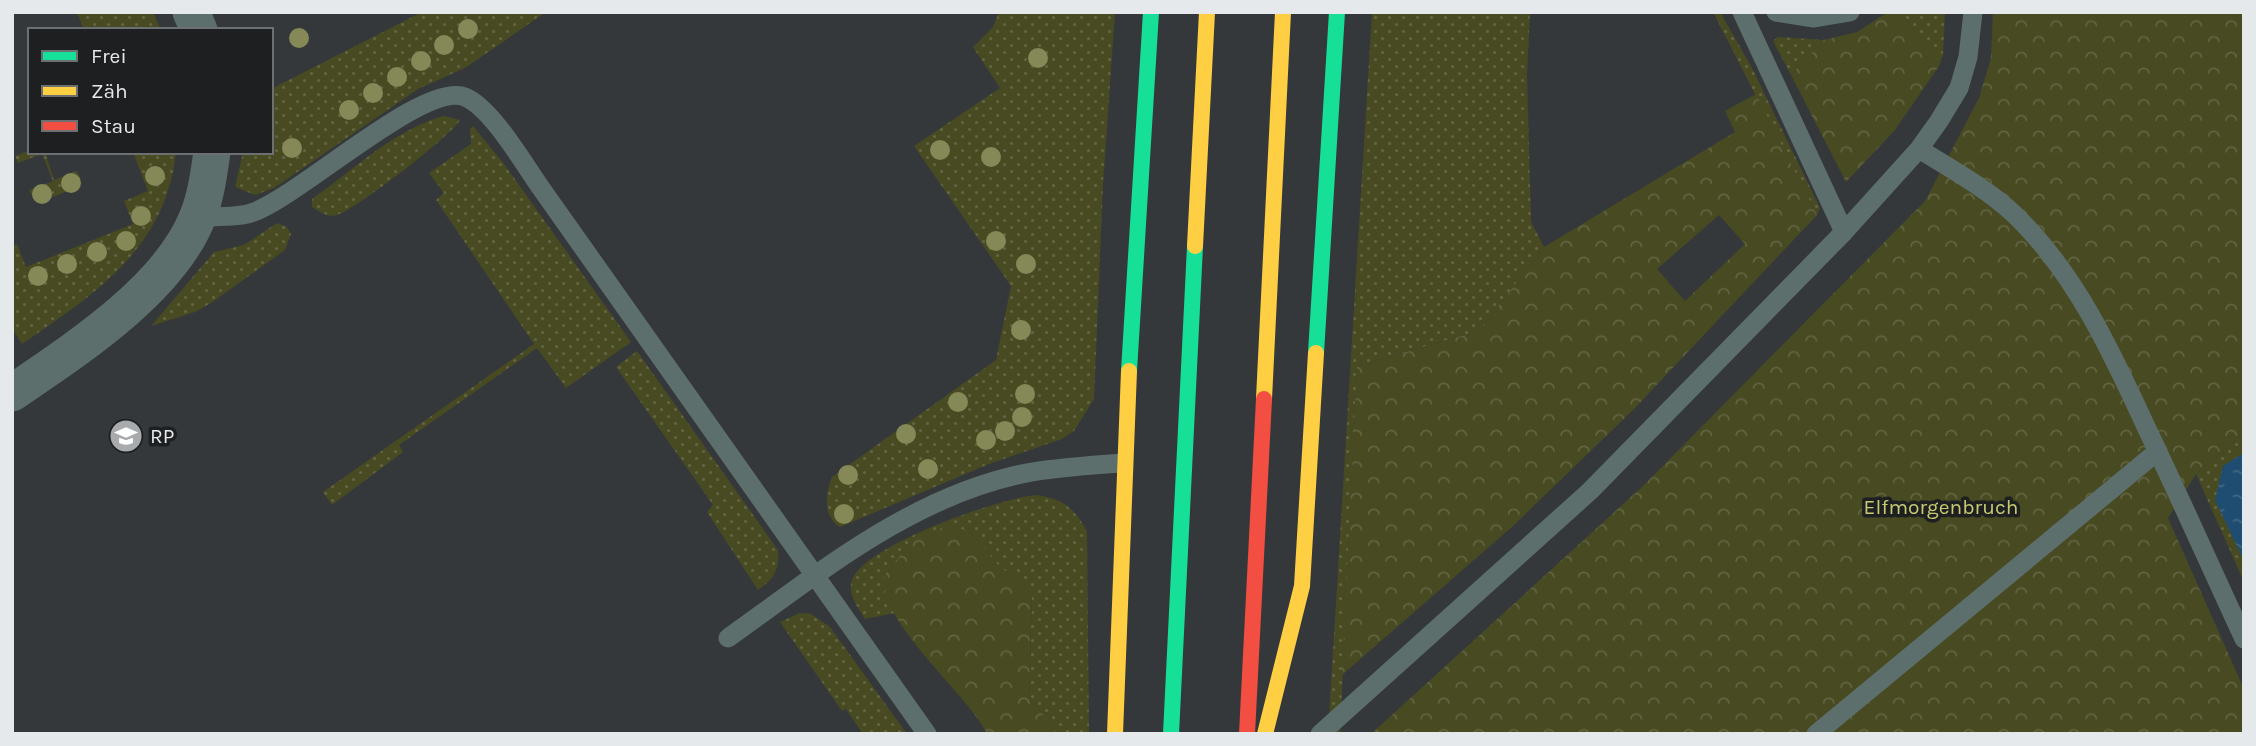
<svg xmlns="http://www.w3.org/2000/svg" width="2256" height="746" viewBox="0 0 2256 746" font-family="Karla,sans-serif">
  <defs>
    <pattern id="grass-dots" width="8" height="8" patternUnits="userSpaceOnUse" patternTransform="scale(1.75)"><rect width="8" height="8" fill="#484a22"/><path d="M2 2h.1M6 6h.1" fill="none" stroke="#626442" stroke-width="1.8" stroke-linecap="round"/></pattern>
    <pattern id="forest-crowns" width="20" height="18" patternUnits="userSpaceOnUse" patternTransform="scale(1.75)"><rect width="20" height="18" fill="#484a22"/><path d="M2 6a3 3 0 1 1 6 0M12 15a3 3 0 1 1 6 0" fill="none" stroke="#626442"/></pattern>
    <pattern id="water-ripples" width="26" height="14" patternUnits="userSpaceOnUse" patternTransform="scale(1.75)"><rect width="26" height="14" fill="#1f4d71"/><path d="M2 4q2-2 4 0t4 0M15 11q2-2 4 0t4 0" fill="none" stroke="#406785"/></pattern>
  </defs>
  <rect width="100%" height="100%" fill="#35383a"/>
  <path fill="url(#grass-dots)" d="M77 12H153L161 30H84Z
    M422 12H546L465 68 418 89 274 188 255 195 235 187 243 152H271V89Z
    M999 12H1115L1103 184 1094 399 1074 431 1062 439 989 464 840 527C823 517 825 494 832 477L996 360 1011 286 914 146 1000 88 973 47 993 27Z
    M1372 12H1530L1527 75 1531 222 1544 247 1479 331 1357 366 1340 734H1328Z
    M1713 12H1720L1752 68 1820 208 1817 215Z
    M1900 12H1945L1943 55 1939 66 1936 58Z
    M1778 37 1824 40 1791 75 1773 41Z
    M444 116 460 120C451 136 355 210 337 215 327 218 319 211 312 207V199C353 170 395 129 444 116Z
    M473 126 504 164 631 342 566 388 537 348 399 445 403 452 332 505 323 492 534 344 436 200 444 193 429 173 471 144 470 129Z
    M30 150 45 152 54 180 77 171 80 177 77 187 43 201H35L29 190 53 181 42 154 18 163 15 156Z
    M133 152H176C166 248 95 294 22 344L12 328V246L17 244 26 267 133 224 124 201 148 191Z
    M277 223 287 227 291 234 285 250 211 303 195 312 151 326 214 252 244 245Z
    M637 351 778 550C780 569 774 579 758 590L707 512 713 505 616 367Z
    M2244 433V582L2196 474Z
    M1036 495C1062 498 1076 509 1087 532L1089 734H1057L1029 695 1032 593 1000 567 969 532 886 591 895 613 865 619C858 608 847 594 852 580 865 545 1000 498 1036 495Z
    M800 613 811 614 830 627 907 734H863L846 709 842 711 780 622Z"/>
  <path fill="url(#forest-crowns)" fill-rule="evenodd" d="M1888 12H1900L1936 58 1939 66 1895 130 1846 182 1791 75 1824 40 1857 32Z
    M1993 12H2244V433L2196 474 2168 518 2244 689V734H1371L1644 485 1925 201 1979 98 1991 58Z
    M1756 94 1817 215 1634 409 1513 526 1342 675 1357 366 1479 331 1544 247 1735 132 1725 111ZM1719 215 1745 244 1685 301 1657 269Z
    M955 526 969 532 1000 567 1032 592 1029 695 1057 734H987C971 697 869 614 886 573 889 567 896 561 900 556 913 539 934 527 955 526Z"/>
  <path fill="url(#water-ripples)" d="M2244 453V561L2215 500 2223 466Z"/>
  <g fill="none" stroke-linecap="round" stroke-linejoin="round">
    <path stroke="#5c6f6d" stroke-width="19" d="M1742 12 1844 232
      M1776 12 1814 18 1850 12
      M1919 149C1951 169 1988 189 2015 215 2077 275 2113 355 2148 431 2181 500 2212 570 2244 639
      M198 217C214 216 236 218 251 213 298 198 424 80 465 97 492 108 525 166 543 191L927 734
      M728 638C822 571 916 493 1032 472 1062 467 1093 465 1123 463
      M1320 734 1590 491 1844 232 1919 149 1939 121 1959 88 1968 57 1973 12
      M1816 734 2158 451"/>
    <path stroke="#5c6f6d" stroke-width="37" d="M191 12 199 30
      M12 393C75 350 170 289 198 216 206 196 209 173 212 152"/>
    <path stroke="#16e098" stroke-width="16" d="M1316 353 1337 12
      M1129 371 1151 12
      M1171 734 1195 246"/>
    <path stroke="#ffcf43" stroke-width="16" d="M1195 246 1207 12
      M1264 399 1283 12
      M1115 734 1129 371
      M1265 734 1302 586 1316 353"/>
    <path stroke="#f24e42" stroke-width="16" d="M1247 734 1264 399"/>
  </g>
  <g fill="#858857">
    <circle cx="468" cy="29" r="10"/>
    <circle cx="299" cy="38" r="10"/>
    <circle cx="444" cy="45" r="10"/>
    <circle cx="1038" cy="58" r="10"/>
    <circle cx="421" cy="61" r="10"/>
    <circle cx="397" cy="77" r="10"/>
    <circle cx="373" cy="93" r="10"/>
    <circle cx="349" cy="110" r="10"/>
    <circle cx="292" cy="148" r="10"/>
    <circle cx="940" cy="150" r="10"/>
    <circle cx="991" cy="157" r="10"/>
    <circle cx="155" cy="176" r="10"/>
    <circle cx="71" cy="183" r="10"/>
    <circle cx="42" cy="194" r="10"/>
    <circle cx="141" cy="216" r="10"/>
    <circle cx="126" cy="241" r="10"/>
    <circle cx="996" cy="241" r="10"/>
    <circle cx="97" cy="252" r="10"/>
    <circle cx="67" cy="264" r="10"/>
    <circle cx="1026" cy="264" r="10"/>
    <circle cx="38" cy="276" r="10"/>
    <circle cx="1021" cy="330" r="10"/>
    <circle cx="1025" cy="394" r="10"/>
    <circle cx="958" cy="402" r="10"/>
    <circle cx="1022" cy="417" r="10"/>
    <circle cx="1005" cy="431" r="10"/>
    <circle cx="906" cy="434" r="10"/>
    <circle cx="986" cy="440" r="10"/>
    <circle cx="928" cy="469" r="10"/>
    <circle cx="848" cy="475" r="10"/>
    <circle cx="844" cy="514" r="10"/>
  </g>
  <defs>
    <symbol id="university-disc" viewBox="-11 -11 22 22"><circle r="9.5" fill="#a8abae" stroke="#1d1f21"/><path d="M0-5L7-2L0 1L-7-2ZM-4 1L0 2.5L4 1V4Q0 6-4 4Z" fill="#fff"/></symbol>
  </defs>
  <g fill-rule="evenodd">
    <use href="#university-disc" x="107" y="417" width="38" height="38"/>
  </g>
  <g text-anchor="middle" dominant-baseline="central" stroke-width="7" stroke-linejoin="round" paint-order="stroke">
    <g font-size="21" fill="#e6e9ec" stroke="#1d1f21" text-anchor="start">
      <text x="150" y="436">RP</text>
    </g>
    <g font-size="21" fill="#c7ca6f" stroke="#1d1f21">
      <text x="1941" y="507">Elfmorgenbruch</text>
    </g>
  </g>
  <rect width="2256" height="746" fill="none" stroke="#e6e9ec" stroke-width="28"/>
  <rect x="28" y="28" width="245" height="126" fill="#1d1f21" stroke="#6d7072" stroke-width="2"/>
  <rect x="42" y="51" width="35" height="10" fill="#16e098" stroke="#6d7072" stroke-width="2"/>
  <text x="91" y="63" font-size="21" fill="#e6e9ec">Frei</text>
  <rect x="42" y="86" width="35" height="10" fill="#ffcf43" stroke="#6d7072" stroke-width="2"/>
  <text x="91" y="98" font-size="21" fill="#e6e9ec">Zäh</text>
  <rect x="42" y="121" width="35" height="10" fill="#f24e42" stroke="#6d7072" stroke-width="2"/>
  <text x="91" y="133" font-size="21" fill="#e6e9ec">Stau</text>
</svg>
